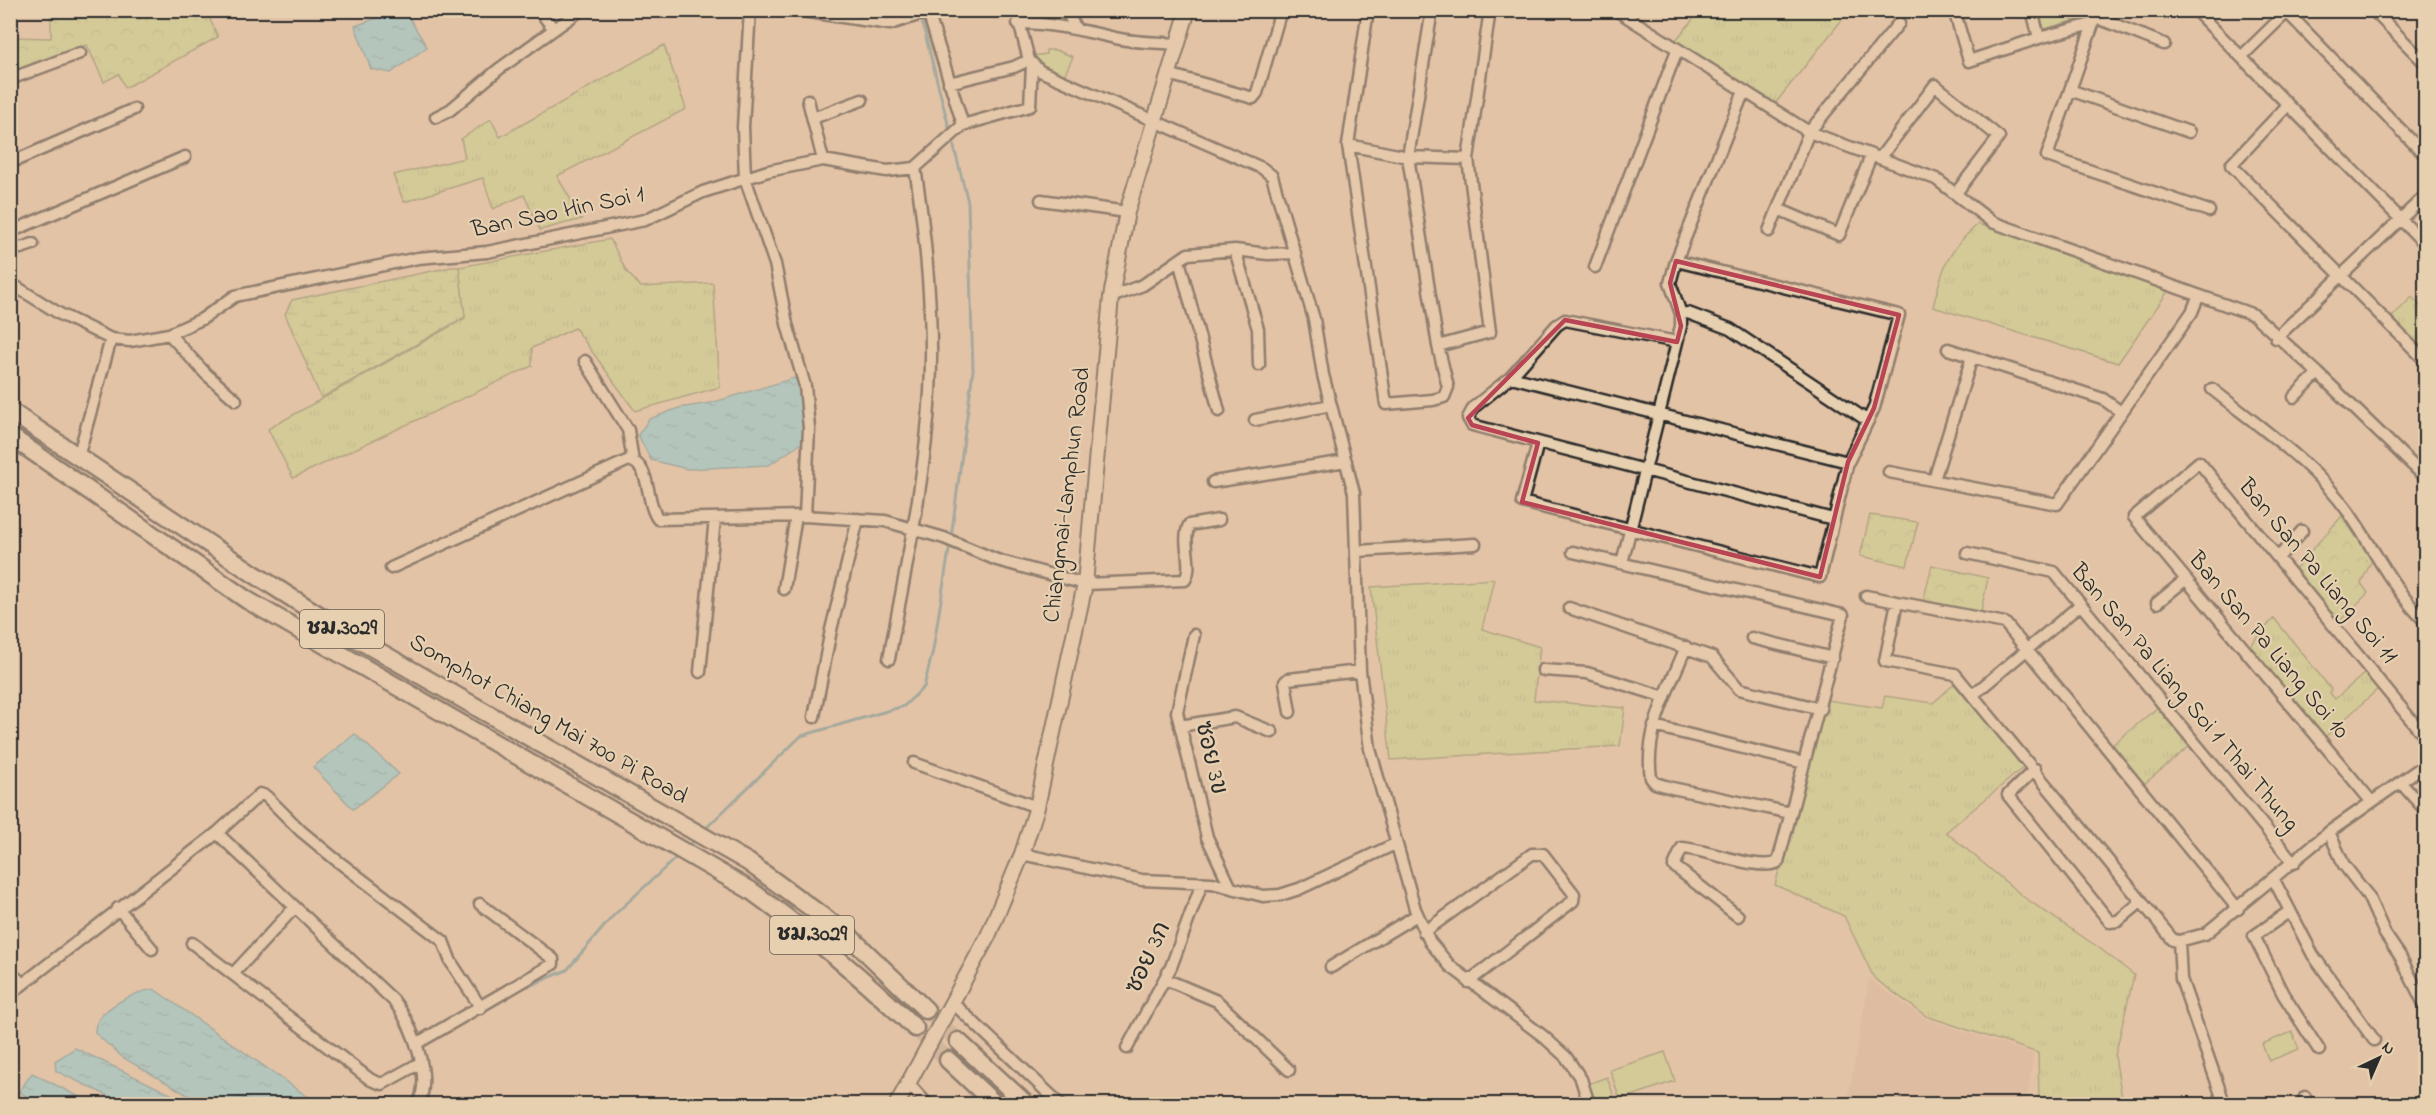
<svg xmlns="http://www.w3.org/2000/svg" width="2436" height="1115" viewBox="0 0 2436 1115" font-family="'Indie Flower','Playpen Sans Thai',sans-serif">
  <defs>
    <pattern id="grass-tufts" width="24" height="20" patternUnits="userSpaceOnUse" patternTransform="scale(1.5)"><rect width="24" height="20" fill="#c0d287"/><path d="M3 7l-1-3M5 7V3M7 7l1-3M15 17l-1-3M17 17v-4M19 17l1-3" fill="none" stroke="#a5b475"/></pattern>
    <pattern id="forest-crowns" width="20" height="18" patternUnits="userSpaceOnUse" patternTransform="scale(1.5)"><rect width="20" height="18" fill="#c0d287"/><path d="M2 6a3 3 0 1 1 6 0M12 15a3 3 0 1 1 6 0" fill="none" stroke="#a5b475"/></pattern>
    <pattern id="wetland-marsh" width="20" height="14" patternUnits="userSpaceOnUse" patternTransform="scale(1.5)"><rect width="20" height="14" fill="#c0d287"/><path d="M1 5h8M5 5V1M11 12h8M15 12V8" fill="none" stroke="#a5b475"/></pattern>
    <pattern id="water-ripples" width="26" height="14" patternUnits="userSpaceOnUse" patternTransform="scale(1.5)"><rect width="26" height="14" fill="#7ac9d8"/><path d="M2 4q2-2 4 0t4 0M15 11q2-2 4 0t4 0" fill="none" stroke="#64a3af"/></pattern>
  </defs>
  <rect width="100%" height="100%" fill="#e3c3a6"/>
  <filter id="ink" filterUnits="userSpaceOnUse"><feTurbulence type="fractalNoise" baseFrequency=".0167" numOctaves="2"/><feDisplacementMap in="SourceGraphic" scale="12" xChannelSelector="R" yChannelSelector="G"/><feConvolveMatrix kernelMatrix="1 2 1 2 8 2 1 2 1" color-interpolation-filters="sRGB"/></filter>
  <g filter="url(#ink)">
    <path fill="#d8b49b" d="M1869 979 1926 1019 2034 1054 2026 1104H1847Z"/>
    <path fill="url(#grass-tufts)" stroke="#767e59" stroke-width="1.5" d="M1700 11H1849L1774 105 1675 41Z
      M664 45 686 109 557 176 582 219 540 230 524 195 493 209 483 178 404 202 393 175 465 158 461 139 491 119 500 137Z
      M1978 224 2169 290 2118 363 1933 307C1942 268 1948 250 1978 224Z
      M610 239 627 272 641 287 713 283 720 387 635 411 575 328 532 348V366L293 478 268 429 465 318 459 267Z
      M2412 297 2425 311V358L2389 320Z
      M1494 579 1482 629 1540 647 1534 700 1625 708 1620 746 1391 760 1371 587Z
      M2274 618 2331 689 2330 693 2335 699 2365 673 2379 688 2323 739 2248 648Z
      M1954 684 2024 767 1946 832 2025 898 2098 947 2134 975 2115 1056 2123 1104 2039 1103 2038 1053 1926 1016 1874 978 1844 916 1775 885 1827 700 1882 708 1885 696 1933 703Z
      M2158 707 2190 746 2144 784 2112 745Z"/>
    <path fill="url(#forest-crowns)" stroke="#767e59" stroke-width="1.5" d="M51 11H206L218 37 125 88 119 74 104 82 87 45 11 74V37L51 38Z
      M1870 515 1918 522 1907 566 1860 556Z
      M2342 516 2372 560 2361 583 2368 593 2338 623 2293 571Z
      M1932 565 1988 578 1981 612 1923 602Z"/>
    <path fill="url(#wetland-marsh)" stroke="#767e59" stroke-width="1.5" d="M451 267H459L465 317 321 398 285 314 292 300Z"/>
    <path fill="#c0d287" stroke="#767e59" stroke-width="1.5" d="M2039 11H2088L2090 16 2044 29Z
      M1046 50H1056L1073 57 1062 80 1038 72 1032 56 1046 54Z
      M2292 1032 2299 1049 2269 1061 2262 1044Z
      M1665 1052 1675 1081 1620 1100 1610 1070Z
      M1607 1077 1616 1102 1596 1104 1588 1084Z"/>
    <path fill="url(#water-ripples)" stroke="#5a8a93" stroke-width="1.5" d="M397 11H405L427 47 391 73 371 69 355 26Z
      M794 378 803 389V442L769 465 687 469 651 460 638 435 649 419 679 408 711 403Z
      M355 734 399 774 353 809 313 767Z
      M154 989 318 1104H203L122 1057 95 1033C93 1010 135 992 154 989Z
      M75 1048 183 1100 180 1104H125L56 1071 55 1061Z
      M32 1073 93 1104H42L19 1092Z"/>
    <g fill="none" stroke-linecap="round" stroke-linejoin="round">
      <path stroke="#5a8a93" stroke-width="3" d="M921 18 968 202 973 370 951 538
        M703 831 801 736 904 706 924 687 933 650 950 544
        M686 848 696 838
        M529 986 567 970 613 916 679 855"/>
      <path stroke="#bea58d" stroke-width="16" stroke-dasharray="16 8" stroke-linecap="butt" d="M926 1010 958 1041
        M915 1028 948 1060"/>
      <defs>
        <path id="street" d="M539 10 553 28
          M750 10 743 127 745 178 775 264 787 324 805 386 809 428 805 516
          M795 10 890 24 934 10
          M1016 10 1029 60 1040 71 1262 168 1272 176 1314 319 1323 375 1354 493 1360 671 1370 749 1415 909 1430 942 1450 966 1543 1036 1566 1057 1581 1079 1589 1104
          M1066 10 1076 29
          M1368 10 1348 145 1386 404 1433 400 1444 397 1448 387 1438 346 1408 157 1432 10
          M1616 10 1809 132 1936 179 1992 222 2254 315 2318 373 2426 478
          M1954 10 1969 61 2039 38 2092 24
          M2032 10 2039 38
          M2098 10 2047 156 2209 211
          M2195 10 2426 245
          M2285 10 2426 156
          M2373 10 2426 64
          M928 12 963 125
          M2095 17 2164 44
          M1018 23C1050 23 1081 30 1111 37 1133 43 1156 42 1178 44
          M2241 57 2289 10
          M1168 74 1253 98 1257 93 1281 10
          M10 79 80 53
          M949 83 1014 67 1029 60
          M2070 90 2189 132
          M808 100 823 160
          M2288 105 2231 165 2426 361
          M436 117 450 110 499 69 581 10
          M813 118 862 100
          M1348 145 1408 157 1468 159
          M1880 158 1935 85 1999 137 1956 193
          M10 163 134 109
          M1041 200 1127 212
          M1778 209 1839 235 1871 156
          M1769 231 1809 132 1899 23
          M10 232 185 157
          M10 246 21 248 33 244
          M1235 250 1258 329 1259 365
          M1179 260 1219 411
          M1595 267 1677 50
          M10 283 60 314 111 339 130 341 169 334 202 319 235 296 418 258 487 252 645 220 703 192 768 171 823 160 887 171 915 168 963 125 1030 106 1032 65
          M1111 297 1143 285 1188 254 1235 250 1268 254 1295 253
          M1681 314 1688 313 1730 329 1868 421
          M169 334 206 374 236 400
          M2276 338 2426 195
          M1677 342 1565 320 1557 325 1511 377 1474 407 1468 418 1472 425 1833 519
          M1438 346 1490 332 1468 159 1490 10
          M1948 349 2103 399 2121 412
          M585 361 628 430 633 461
          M1511 377 1848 462
          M2212 389C2259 427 2314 463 2349 513 2376 551 2391 588 2426 622
          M2294 397 2318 373
          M1255 420 1331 405
          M1538 443 1522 502 1820 577 1848 462 1874 408 1899 315 1676 261
          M78 457 111 339
          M1889 472 2057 504 2192 312 2198 297
          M1934 480 1972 357
          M1213 482 1346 461
          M1358 551 1475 544
          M1573 552 1843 615 1778 862C1759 872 1706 849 1682 848L1674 866 1738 916
          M1967 553 2054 572 2294 863
          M2278 558 2302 531
          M1622 563 1681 326V314L1670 283 1676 261 1744 91
          M391 568 629 460C652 465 645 503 658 519L805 516 885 521 944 538 997 560 1085 584 1185 580C1194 565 1181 542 1189 525L1219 520
          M784 589 796 516
          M1866 596 2005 623 2238 909
          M1897 602 1885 661 1955 674 2173 940 2179 941
          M2157 603 2185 580
          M1569 608 1712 657 1739 689 1821 709
          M1194 635 1177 712 1207 837 1230 886
          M1752 638 1833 658
          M1686 647C1669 689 1644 731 1651 778L1655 783 1672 788 1791 813
          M889 659C905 571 925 482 930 392 934 325 926 235 915 168
          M1543 670 1587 673 1665 697
          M700 672 715 518
          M1974 694 2080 605
          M1290 712 1285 682 1288 679 1360 671
          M814 717 831 630 858 519
          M1180 726 1235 717 1272 732
          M1654 726 1804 763
          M914 763 1037 807
          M2035 769 2008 795 2110 922 2118 921 2142 901
          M2401 783 2426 811
          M2371 801 2134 517 2199 462 2426 738
          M2329 832 2344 865 2368 896 2385 934 2400 956 2426 1008
          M217 833 394 1001C412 1024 433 1077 418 1104
          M1022 854 1142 880 1212 883 1263 896 1280 895 1299 889 1395 844
          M2274 880 2313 955 2374 1040
          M118 908 152 949
          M2290 911 2254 936 2283 994 2319 1050
          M1424 932 1532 854H1543L1574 894 1573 901 1468 982
          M2179 941 2205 934 2329 832 2426 764
          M2179 941 2181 979 2222 1097
          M192 943 371 1080 382 1084 420 1063
          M1331 967 1417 915
          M10 972 23 984
          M233 974 295 907
          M1165 979 1217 1001 1289 1070
          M10 994 217 833 260 794 266 796 301 831 335 859 443 941 451 962 481 1008
          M953 1003 1060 1104
          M416 1044 553 964V959L480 904
          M1127 1048 1171 967 1202 883
          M908 1083 927 1104
          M2305 1097 2308 1104"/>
        <path id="secondary" d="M897 1104 988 936 1022 854 1037 807 1085 584 1111 297 1127 212 1188 10"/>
        <path id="primary" d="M10 411 254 574 357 639 748 862 847 934 926 1010
          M10 436 247 600 750 890C809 933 863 978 915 1028
          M958 1041 1026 1104
          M948 1060 995 1104"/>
      </defs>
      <use href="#street" stroke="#2b2b2b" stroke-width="15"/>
      <use href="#secondary" stroke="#2b2b2b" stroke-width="18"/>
      <use href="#primary" stroke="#2b2b2b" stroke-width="21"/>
      <use href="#street" stroke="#e7d0b0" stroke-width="10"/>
      <use href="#secondary" stroke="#e7d0b0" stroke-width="14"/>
      <use href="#primary" stroke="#e7d0b0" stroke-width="16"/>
    </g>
  </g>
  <path d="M0 0H2436V1115H0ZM1676 261 1899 315 1874 408 1848 462 1820 577 1522 502 1538 443 1472 425 1468 418 1565 320 1677 342 1681 326 1670 283Z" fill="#e3c3a6" fill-opacity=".55" fill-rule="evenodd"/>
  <path fill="none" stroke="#b84454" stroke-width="4.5" stroke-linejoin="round" d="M1676 261 1899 315 1874 408 1848 462 1820 577 1522 502 1538 443 1472 425 1468 418 1565 320 1677 342 1681 326 1670 283Z"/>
  <g text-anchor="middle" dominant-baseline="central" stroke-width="4.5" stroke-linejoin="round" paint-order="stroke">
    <g fill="#e7d0b0" stroke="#635c53" stroke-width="1.5">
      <rect x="300" y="610" width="84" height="38" rx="4.5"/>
      <rect x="770" y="916" width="84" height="38" rx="4.5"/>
    </g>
    <g font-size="22" font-weight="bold" fill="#2b2b2b">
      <text x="342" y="629">ชม.3029</text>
      <text x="812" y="935">ชม.3029</text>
    </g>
    <g font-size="24" fill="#2b2b2b" stroke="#e7d0b0">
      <text transform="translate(558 213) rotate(-12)">Ban Sao Hin Soi 1</text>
      <text transform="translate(1068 495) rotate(-83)">Chiangmai-Lamphun Road</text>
      <text transform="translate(2317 572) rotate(50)">Ban San Pa Liang Soi 11</text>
      <text transform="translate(2268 646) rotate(50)">Ban San Pa Liang Soi 10</text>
      <text transform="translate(2184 698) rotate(50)">Ban San Pa Liang Soi 1 Thai Thung</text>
      <text transform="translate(548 720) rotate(30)">Somphot Chiang Mai 700 Pi Road</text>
      <text transform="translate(1210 758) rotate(77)">ซอย 3ข</text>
      <text transform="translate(1149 958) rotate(-65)">ซอย 3ก</text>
    </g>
  </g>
  <rect width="2436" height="1115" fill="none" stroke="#e7d0b0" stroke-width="36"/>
  <rect x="18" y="18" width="2400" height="1079" fill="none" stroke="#2b2b2b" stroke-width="2" filter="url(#ink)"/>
  <g transform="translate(2379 1058) rotate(44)" stroke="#e7d0b0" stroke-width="4.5" paint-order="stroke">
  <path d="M0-4.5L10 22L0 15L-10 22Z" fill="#2b2b2b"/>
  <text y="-9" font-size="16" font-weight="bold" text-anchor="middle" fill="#2b2b2b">N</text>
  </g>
</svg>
